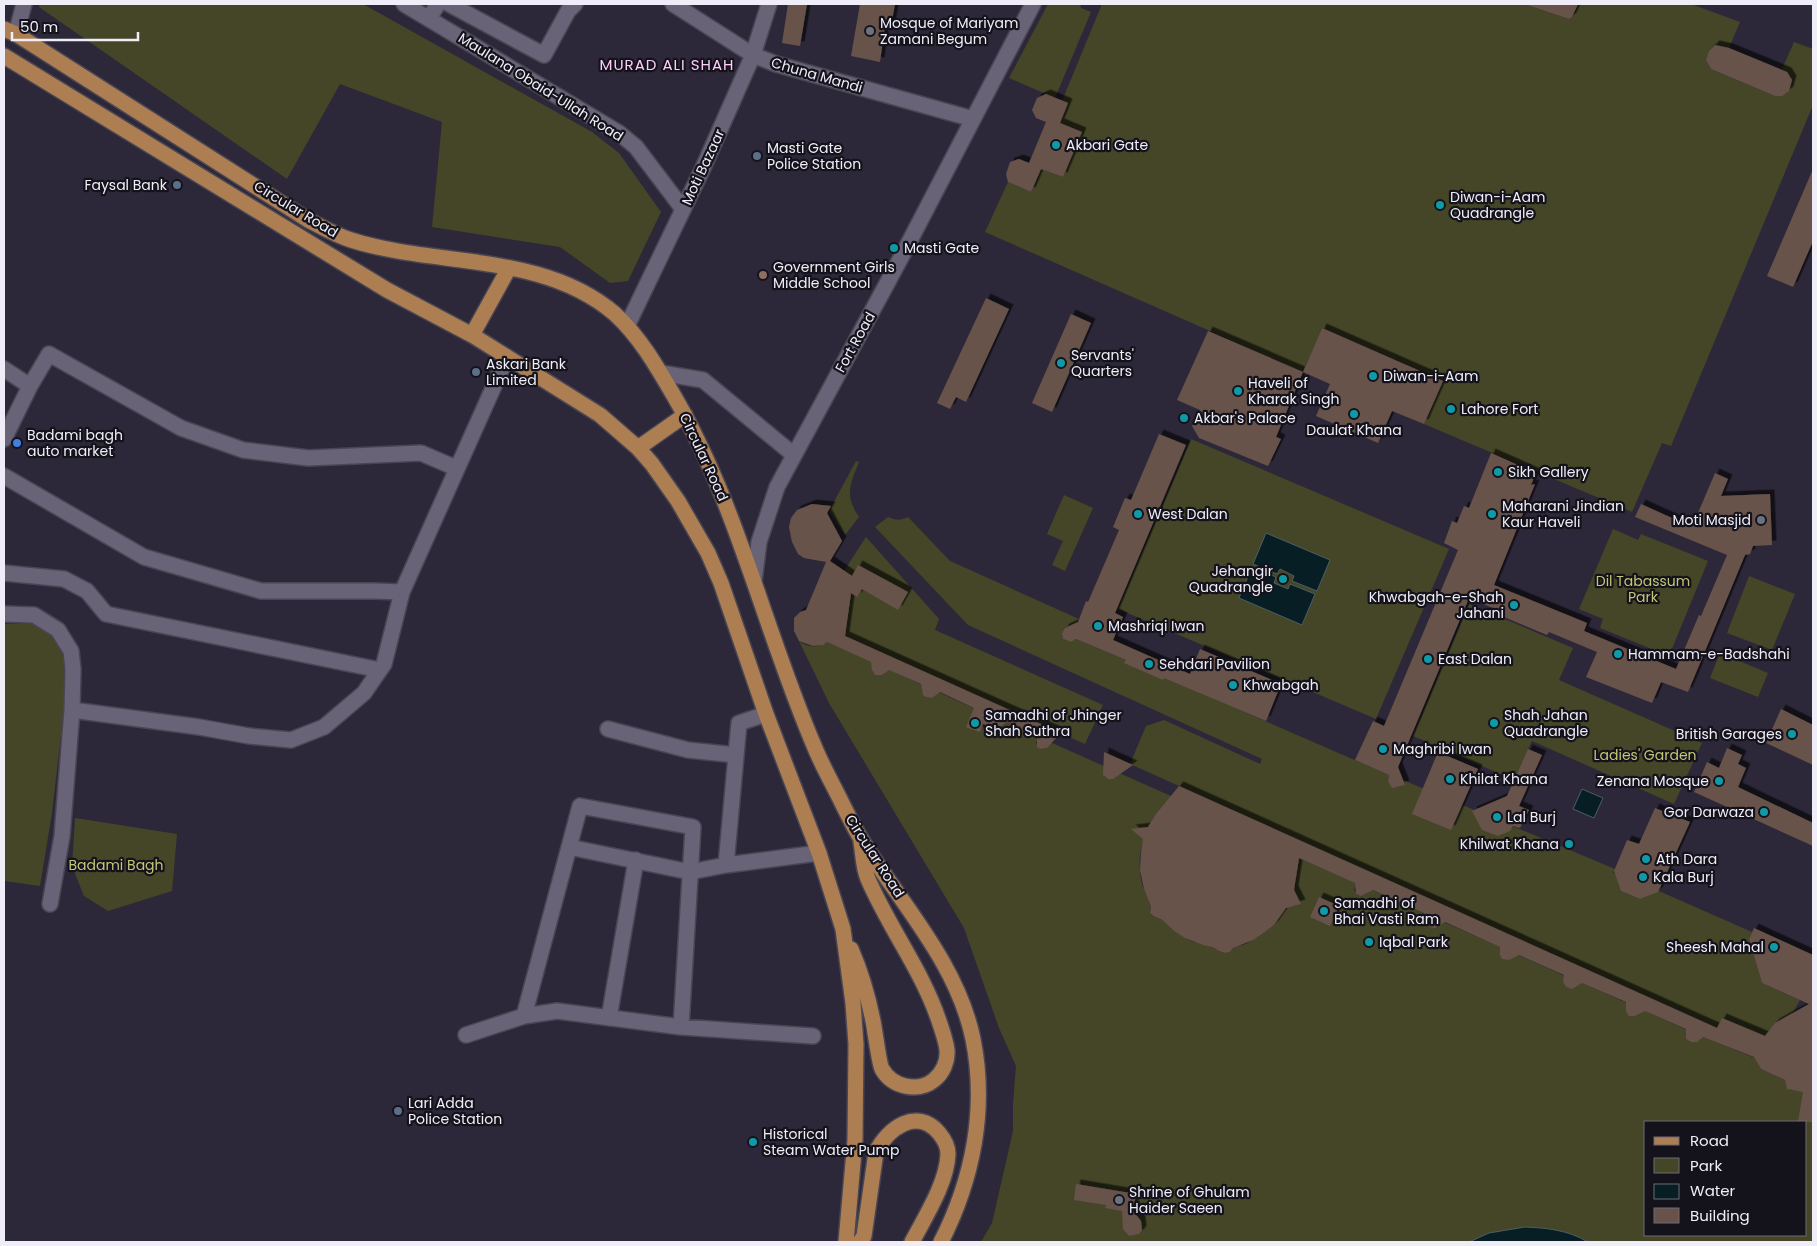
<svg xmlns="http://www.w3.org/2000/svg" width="1817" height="1246" viewBox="0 0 1817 1246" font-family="Poppins,sans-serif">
  <defs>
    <filter id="shadow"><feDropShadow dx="4.5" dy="-4.5" stdDeviation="0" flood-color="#0009"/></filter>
  </defs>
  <rect width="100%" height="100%" fill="#2d2839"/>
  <path fill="#444627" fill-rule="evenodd" d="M40 4H363L592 132 619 153 661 212 628 281 610 283 560 247 432 227 442 122 340 84 287 179 39 7Z
    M1048 4H1080L1081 8 1091 12 1055 98 1009 78Z
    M1102 4H1523L1569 19C1574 16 1578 10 1575 4H1691L1740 22 1729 48 1715 45 1709 51 1706 60 1711 69 1775 96 1786 93C1795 85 1792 75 1782 69L1794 42 1813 49V105L1671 446 1662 443 1632 512 1424 424 1443 380 1322 328 1303 372 985 232 1008 182 1031 192 1041 169 1063 177 1082 132 1060 123 1068 103 1062 101Z
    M1191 439 1449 549 1376 719 1118 609Z
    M856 461 859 462C850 485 844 495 859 517L845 535 829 511Z
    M1064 495 1093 508 1065 571 1052 565 1063 541 1047 534Z
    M888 517C895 520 900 521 908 517L950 561 1079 619 1075 627 1071 625 1065 628 1062 633 1063 639 1071 642 1076 639 1126 660 1125 663 1164 677 1389 775 1388 781 1392 787 1400 786 1403 780 1615 869 1613 873 1618 875 1621 891 1640 899 1659 891 1752 932 1749 939 1762 983 1800 1000 1792 1014 1775 1023 1766 1037 1723 1018 1717 1028 1130 764 1146 726 1164 720 1260 764 1262 759 968 625 875 527Z
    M1613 529 1638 540 1641 534 1708 561 1669 656 1600 628 1603 619 1579 609Z
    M866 537 939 619 935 630 1103 705 1085 744 833 631 844 571Z
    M1749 576 1795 594 1772 650 1727 633Z
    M1469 604 1573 648 1559 680 1702 743 1674 804 1532 741 1514 780 1413 736Z
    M34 623 58 641 68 674 52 813 40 886 4 881V624Z
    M799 641C808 648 818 648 827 642L874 663 872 670 875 675H882L886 668 924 686 922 690 926 697 932 698 936 691 991 716 990 725C993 728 996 729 1000 726L1003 720 1039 737 1036 743 1041 749 1047 748 1050 742 1106 767 1104 776 1108 779H1113L1117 772 1173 797C1148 821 1134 848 1142 884 1144 891 1150 898 1151 905 1151 908 1150 910 1150 913L1152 916 1160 918 1174 931 1191 941 1215 947 1219 951 1225 953 1230 952 1234 947 1246 944 1265 932 1274 925 1288 906H1295L1298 903 1293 893 1296 883 1297 857 1356 883 1354 890 1357 894 1362 895 1365 894 1368 888 1429 915 1427 921 1430 927H1437L1441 921 1503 948 1502 958 1509 960 1514 953 1565 976 1563 982 1566 987 1573 988 1578 981 1629 1004 1630 1016 1638 1015 1641 1009 1687 1030 1686 1039 1691 1042H1697L1701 1036 1755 1058 1761 1069 1787 1081V1087L1790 1090 1813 1091V1242H981L992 1223 1013 1131V1104L1016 1066 999 1028 964 928 829 703ZM1646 1122H1806V1235H1646Z
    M1720 653 1768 673 1758 697 1710 678Z
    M75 818 177 834 172 891 108 911 84 896 72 866Z"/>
  <path fill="#071f24" stroke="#4d5d64" d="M1266 533 1330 560 1317 591 1292 581 1294 576 1280 569 1277 574 1253 564Z
    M1252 567 1276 577 1274 583 1288 589 1290 584 1315 594 1302 625 1239 598Z
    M1582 789 1603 798 1594 818 1573 809Z
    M1525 1227C1547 1228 1568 1230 1588 1242H1469L1489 1233Z"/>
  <path fill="#68524b" filter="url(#shadow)" d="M788 4H807L800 46 782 43Z
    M860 4H895L891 26H885L880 62 851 56Z
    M1528 4H1578L1572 17 1569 19 1527 5Z
    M1715 45 1729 48 1787 72 1792 80 1789 91 1782 96H1775L1711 69 1706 60 1709 51Z
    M1046 94 1068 103 1060 123 1082 132 1063 177 1041 169 1031 192 1008 182 1006 174 1010 162 1019 159 1029 163 1046 122 1036 118 1032 110 1037 98Z
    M1813 169V241L1793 287 1767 276Z
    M986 298 1009 309 966 402 956 397 950 409 937 403Z
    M1071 314 1091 323 1052 412 1032 403Z
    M1322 328 1443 381 1424 424 1392 411 1378 443 1316 416 1330 384 1303 372Z
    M1208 331 1303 372 1276 437 1281 439 1268 466 1199 438 1192 426 1200 410 1177 400Z
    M1159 434 1186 445 1115 613 1123 617 1113 640 1190 674 1200 649 1281 684 1266 721 1164 678 1163 680 1124 663 1126 660 1076 639 1071 642 1063 639 1062 633 1065 628 1078 622 1086 601 1088 602 1119 530 1113 527 1125 498 1131 500Z
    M1491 453 1536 473 1531 485 1535 484 1494 585 1587 623 1584 631 1676 669 1699 615 1701 616 1727 555 1635 517 1641 504 1692 527 1715 473 1728 479 1721 496 1770 494 1772 545 1753 546 1750 554 1745 555 1688 692 1661 682 1652 703 1586 677 1597 652 1549 632 1547 635 1499 615 1500 611 1469 598 1398 767 1405 785 1392 788 1388 781 1389 775 1355 760 1373 721 1384 726 1458 550 1444 543 1452 521 1457 523 1464 506 1469 508Z
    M812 504 831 506 827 513 842 541 830 561 852 576 858 565 908 592 898 610 862 589 857 597 851 593 845 636 1061 733 1047 748 1041 749 1037 747V736L1007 722 998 728 983 724 980 732 966 727 974 708 940 692 932 698 926 697 923 695 921 684 889 670 882 675H875L872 670 871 662 827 642 823 645 813 646 799 641 794 631V618L800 612 806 610 826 562 804 558 798 554 792 542 789 527 791 518 797 510Z
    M1781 709 1813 725V765L1766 743Z
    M1727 748 1742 755 1738 764 1746 768 1738 787 1813 823V846L1694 792 1707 762 1719 768Z
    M1528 749 1542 755 1519 806 1529 810 1520 828 1513 826 1510 831 1498 836 1482 830 1472 811 1507 796Z
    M1104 752 1133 765 1113 779H1108L1103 775Z
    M1438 752 1478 769 1451 830 1412 814Z
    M1179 786 1717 1028 1722 1018 1765 1036 1775 1023 1809 1004 1762 983 1749 939 1754 928 1813 955V1122H1798L1803 1092 1787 1089 1785 1080 1761 1069 1754 1057 1703 1037 1697 1042H1691L1686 1039V1029L1645 1011 1635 1016H1629L1626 1011V1002L1582 983 1572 989 1566 987 1563 982 1564 975 1519 955 1509 960 1502 959 1500 955V947L1445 922 1435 928 1430 927 1424 913 1373 890 1361 896 1356 894 1355 883 1299 858 1294 890 1301 904 1286 908 1274 925 1265 932 1253 940 1233 948 1230 952 1225 953 1219 951 1213 947 1203 945 1185 938 1174 931 1161 919 1153 916 1150 913 1151 906 1144 889 1140 870 1141 852 1143 839 1131 829 1148 827 1156 814Z
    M1655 808 1690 822 1658 892 1640 899 1621 891 1614 871 1627 840 1639 844Z
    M1319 897 1339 906 1330 926 1310 917Z
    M1076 1184 1136 1194 1133 1211 1141 1221 1142 1230 1139 1234 1129 1236 1123 1229 1122 1211 1105 1208 1106 1205 1074 1200Z"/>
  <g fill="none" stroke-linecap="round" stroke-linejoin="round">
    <defs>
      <path id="minor" d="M404 4 619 133 636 147 683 209
        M449 4 544 55 568 11 575 4
        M673 4 753 55 776 64 973 119
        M431 15 438 4
        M16 34 24 4
        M627 326 703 168 753 55 769 4
        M4 369 30 386
        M661 373 703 380 794 455
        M4 439 30 386 49 354 181 428 243 450 308 458 421 453 456 468
        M4 476 144 557 261 591H374L402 592 507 357
        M4 573 64 579 87 591 106 614 380 670
        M754 581 759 542 777 487 904 252 1033 4
        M4 614 34 615 58 630 71 651 73 669 72 710 62 836 50 904
        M72 710 199 727 249 736 291 740 324 727 364 693 384 664 402 592
        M608 729 688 750 736 755
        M569 847 690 872 726 865 819 853
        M726 865 739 723 766 714
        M524 1016 580 806 693 827 681 1027
        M609 1018 636 860
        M466 1035 524 1016 557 1011 681 1027 813 1036"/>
      <path id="major" d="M4 29 16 34 308 220C322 227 335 235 351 240 436 267 543 252 615 314 640 337 657 367 674 396 738 506 765 632 815 748 822 765 831 781 839 797 846 811 853 826 861 839 900 903 957 962 973 1039 987 1109 973 1179 941 1242
        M4 56 387 290 472 335 600 415 638 448 652 464 678 501 708 553 721 583 766 714 819 853 843 929 853 1003 856 1044 855 1140 846 1242
        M472 335 509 268
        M638 448 685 415
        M851 949C861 972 868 996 873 1021 875 1030 879 1064 882 1069 892 1087 918 1093 934 1080 943 1073 948 1061 947 1050 946 1041 942 1030 939 1021 922 970 889 928 868 879 863 868 863 854 861 842
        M860 1242 864 1236 876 1152C888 1128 917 1107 939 1133 944 1139 948 1146 948 1154 947 1183 925 1217 912 1242"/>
    </defs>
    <use href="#minor" stroke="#494654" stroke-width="18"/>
    <use href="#major" stroke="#494654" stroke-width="18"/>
    <use href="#minor" stroke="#686377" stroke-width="15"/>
    <use href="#major" stroke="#ac7e52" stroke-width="15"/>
  </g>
  <g fill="#6b7280" stroke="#14121a" stroke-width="2">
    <circle cx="870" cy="31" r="5"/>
    <circle cx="1761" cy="520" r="5"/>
    <circle cx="1119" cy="1200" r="5"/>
  </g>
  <g fill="#0f9aa8" stroke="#14121a" stroke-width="2">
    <circle cx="1056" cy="145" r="5"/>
    <circle cx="1440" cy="205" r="5"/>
    <circle cx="894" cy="248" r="5"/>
    <circle cx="1061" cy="363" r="5"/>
    <circle cx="1373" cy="376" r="5"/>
    <circle cx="1238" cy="391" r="5"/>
    <circle cx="1451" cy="409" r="5"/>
    <circle cx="1354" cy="414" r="5"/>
    <circle cx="1184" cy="418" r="5"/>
    <circle cx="1498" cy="472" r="5"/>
    <circle cx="1138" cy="514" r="5"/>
    <circle cx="1492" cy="514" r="5"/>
    <circle cx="1283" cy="579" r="5"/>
    <circle cx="1514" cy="605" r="5"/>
    <circle cx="1098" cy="626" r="5"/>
    <circle cx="1618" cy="654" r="5"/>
    <circle cx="1428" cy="659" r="5"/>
    <circle cx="1149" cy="664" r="5"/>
    <circle cx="1233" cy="685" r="5"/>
    <circle cx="975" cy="723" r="5"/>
    <circle cx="1494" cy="723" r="5"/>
    <circle cx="1792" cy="734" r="5"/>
    <circle cx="1383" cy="749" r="5"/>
    <circle cx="1450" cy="779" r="5"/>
    <circle cx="1719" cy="781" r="5"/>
    <circle cx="1764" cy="812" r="5"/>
    <circle cx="1497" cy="817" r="5"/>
    <circle cx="1569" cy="844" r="5"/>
    <circle cx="1646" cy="859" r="5"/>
    <circle cx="1643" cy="877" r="5"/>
    <circle cx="1324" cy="911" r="5"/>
    <circle cx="1369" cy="942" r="5"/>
    <circle cx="1774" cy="947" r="5"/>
    <circle cx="753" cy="1142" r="5"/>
  </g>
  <g fill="#5c6f8a" stroke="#14121a" stroke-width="2">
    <circle cx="757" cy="156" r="5"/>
    <circle cx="177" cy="185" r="5"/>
    <circle cx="476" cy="372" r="5"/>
    <circle cx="398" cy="1111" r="5"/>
  </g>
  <circle fill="#8d6e63" stroke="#14121a" stroke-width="2" cx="763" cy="275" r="5"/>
  <circle fill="#3f7fe0" stroke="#14121a" stroke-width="2" cx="17" cy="443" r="5"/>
  <g text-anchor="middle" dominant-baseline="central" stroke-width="4.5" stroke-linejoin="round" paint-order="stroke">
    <g font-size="14" fill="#efedf8" stroke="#14121a" text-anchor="start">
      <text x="880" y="23">Mosque of Mariyam<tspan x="880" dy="16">Zamani Begum</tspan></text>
      <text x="1066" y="145">Akbari Gate</text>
      <text x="767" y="148">Masti Gate<tspan x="767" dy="16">Police Station</tspan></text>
      <text x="167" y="185" text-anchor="end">Faysal Bank</text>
      <text x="1450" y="197">Diwan-i-Aam<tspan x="1450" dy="16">Quadrangle</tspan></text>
      <text x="904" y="248">Masti Gate</text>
      <text x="773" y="267">Government Girls<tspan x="773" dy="16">Middle School</tspan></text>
      <text x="1071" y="355">Servants'<tspan x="1071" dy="16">Quarters</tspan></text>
      <text x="486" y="364">Askari Bank<tspan x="486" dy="16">Limited</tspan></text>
      <text x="1383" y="376">Diwan-i-Aam</text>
      <text x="1248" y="383">Haveli of<tspan x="1248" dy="16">Kharak Singh</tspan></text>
      <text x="1461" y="409">Lahore Fort</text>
      <text x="1194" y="418">Akbar's Palace</text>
      <text x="1354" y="430" text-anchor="middle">Daulat Khana</text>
      <text x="27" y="435">Badami bagh<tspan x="27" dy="16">auto market</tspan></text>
      <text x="1508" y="472">Sikh Gallery</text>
      <text x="1502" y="506">Maharani Jindian<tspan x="1502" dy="16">Kaur Haveli</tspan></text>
      <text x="1148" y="514">West Dalan</text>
      <text x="1751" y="520" text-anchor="end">Moti Masjid</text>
      <text x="1273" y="571" text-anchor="end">Jehangir<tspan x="1273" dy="16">Quadrangle</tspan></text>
      <text x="1504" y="597" text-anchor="end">Khwabgah-e-Shah<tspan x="1504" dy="16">Jahani</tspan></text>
      <text x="1108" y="626">Mashriqi Iwan</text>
      <text x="1628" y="654">Hammam-e-Badshahi</text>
      <text x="1438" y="659">East Dalan</text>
      <text x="1159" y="664">Sehdari Pavilion</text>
      <text x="1243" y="685">Khwabgah</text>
      <text x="985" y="715">Samadhi of Jhinger<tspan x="985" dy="16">Shah Suthra</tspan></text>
      <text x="1504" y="715">Shah Jahan<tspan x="1504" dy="16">Quadrangle</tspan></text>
      <text x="1782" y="734" text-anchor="end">British Garages</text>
      <text x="1393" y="749">Maghribi Iwan</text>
      <text x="1460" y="779">Khilat Khana</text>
      <text x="1709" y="781" text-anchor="end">Zenana Mosque</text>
      <text x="1754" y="812" text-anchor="end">Gor Darwaza</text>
      <text x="1507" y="817">Lal Burj</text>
      <text x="1559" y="844" text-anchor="end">Khilwat Khana</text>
      <text x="1656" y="859">Ath Dara</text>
      <text x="1653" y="877">Kala Burj</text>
      <text x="1334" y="903">Samadhi of<tspan x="1334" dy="16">Bhai Vasti Ram</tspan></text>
      <text x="1379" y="942">Iqbal Park</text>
      <text x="1764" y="947" text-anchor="end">Sheesh Mahal</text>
      <text x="408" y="1103">Lari Adda<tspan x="408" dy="16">Police Station</tspan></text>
      <text x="763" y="1134">Historical<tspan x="763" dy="16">Steam Water Pump</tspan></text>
      <text x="1129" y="1192">Shrine of Ghulam<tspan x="1129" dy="16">Haider Saeen</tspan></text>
    </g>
    <g font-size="14" fill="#efedf8" stroke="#14121a">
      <text transform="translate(817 75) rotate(16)">Chuna Mandi</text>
      <text transform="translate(541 87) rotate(32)">Maulana Obaid-Ullah Road</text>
      <text transform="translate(703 167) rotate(-65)">Moti Bazaar</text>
      <text transform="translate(296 209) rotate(31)">Circular Road</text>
      <text transform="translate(855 342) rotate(-61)">Fort Road</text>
      <text transform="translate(704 457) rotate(65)">Circular Road</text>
      <text transform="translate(875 856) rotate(57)">Circular Road</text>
    </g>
    <g font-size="14" fill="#c1c773" stroke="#14121a">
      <text x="1643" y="581">Dil Tabassum<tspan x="1643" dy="16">Park</tspan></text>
      <text x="1645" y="755">Ladies' Garden</text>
      <text x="116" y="865">Badami Bagh</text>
    </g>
    <g font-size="15" letter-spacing="1" fill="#fdccfa" stroke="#14121a">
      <text x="667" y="64">MURAD ALI SHAH</text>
    </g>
  </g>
  <rect width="1817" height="1246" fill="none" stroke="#efedf8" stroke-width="10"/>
  <rect x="1644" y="1121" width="162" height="115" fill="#14121a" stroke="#6c6a73"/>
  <rect x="1654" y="1137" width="25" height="8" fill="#ac7e52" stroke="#6c6a73"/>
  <text x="1690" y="1146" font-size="15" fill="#efedf8">Road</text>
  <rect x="1654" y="1158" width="25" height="15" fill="#444627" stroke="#6c6a73"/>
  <text x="1690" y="1171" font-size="15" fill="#efedf8">Park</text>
  <rect x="1654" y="1184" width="25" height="15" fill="#071f24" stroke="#6c6a73"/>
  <text x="1690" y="1196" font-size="15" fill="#efedf8">Water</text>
  <rect x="1654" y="1208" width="25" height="15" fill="#68524b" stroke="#6c6a73"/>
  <text x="1690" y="1221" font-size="15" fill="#efedf8">Building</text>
  <path d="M12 32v8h126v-8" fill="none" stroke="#efedf8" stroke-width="2.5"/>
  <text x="20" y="32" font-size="15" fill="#efedf8" stroke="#14121a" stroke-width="4" paint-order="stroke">50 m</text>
</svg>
